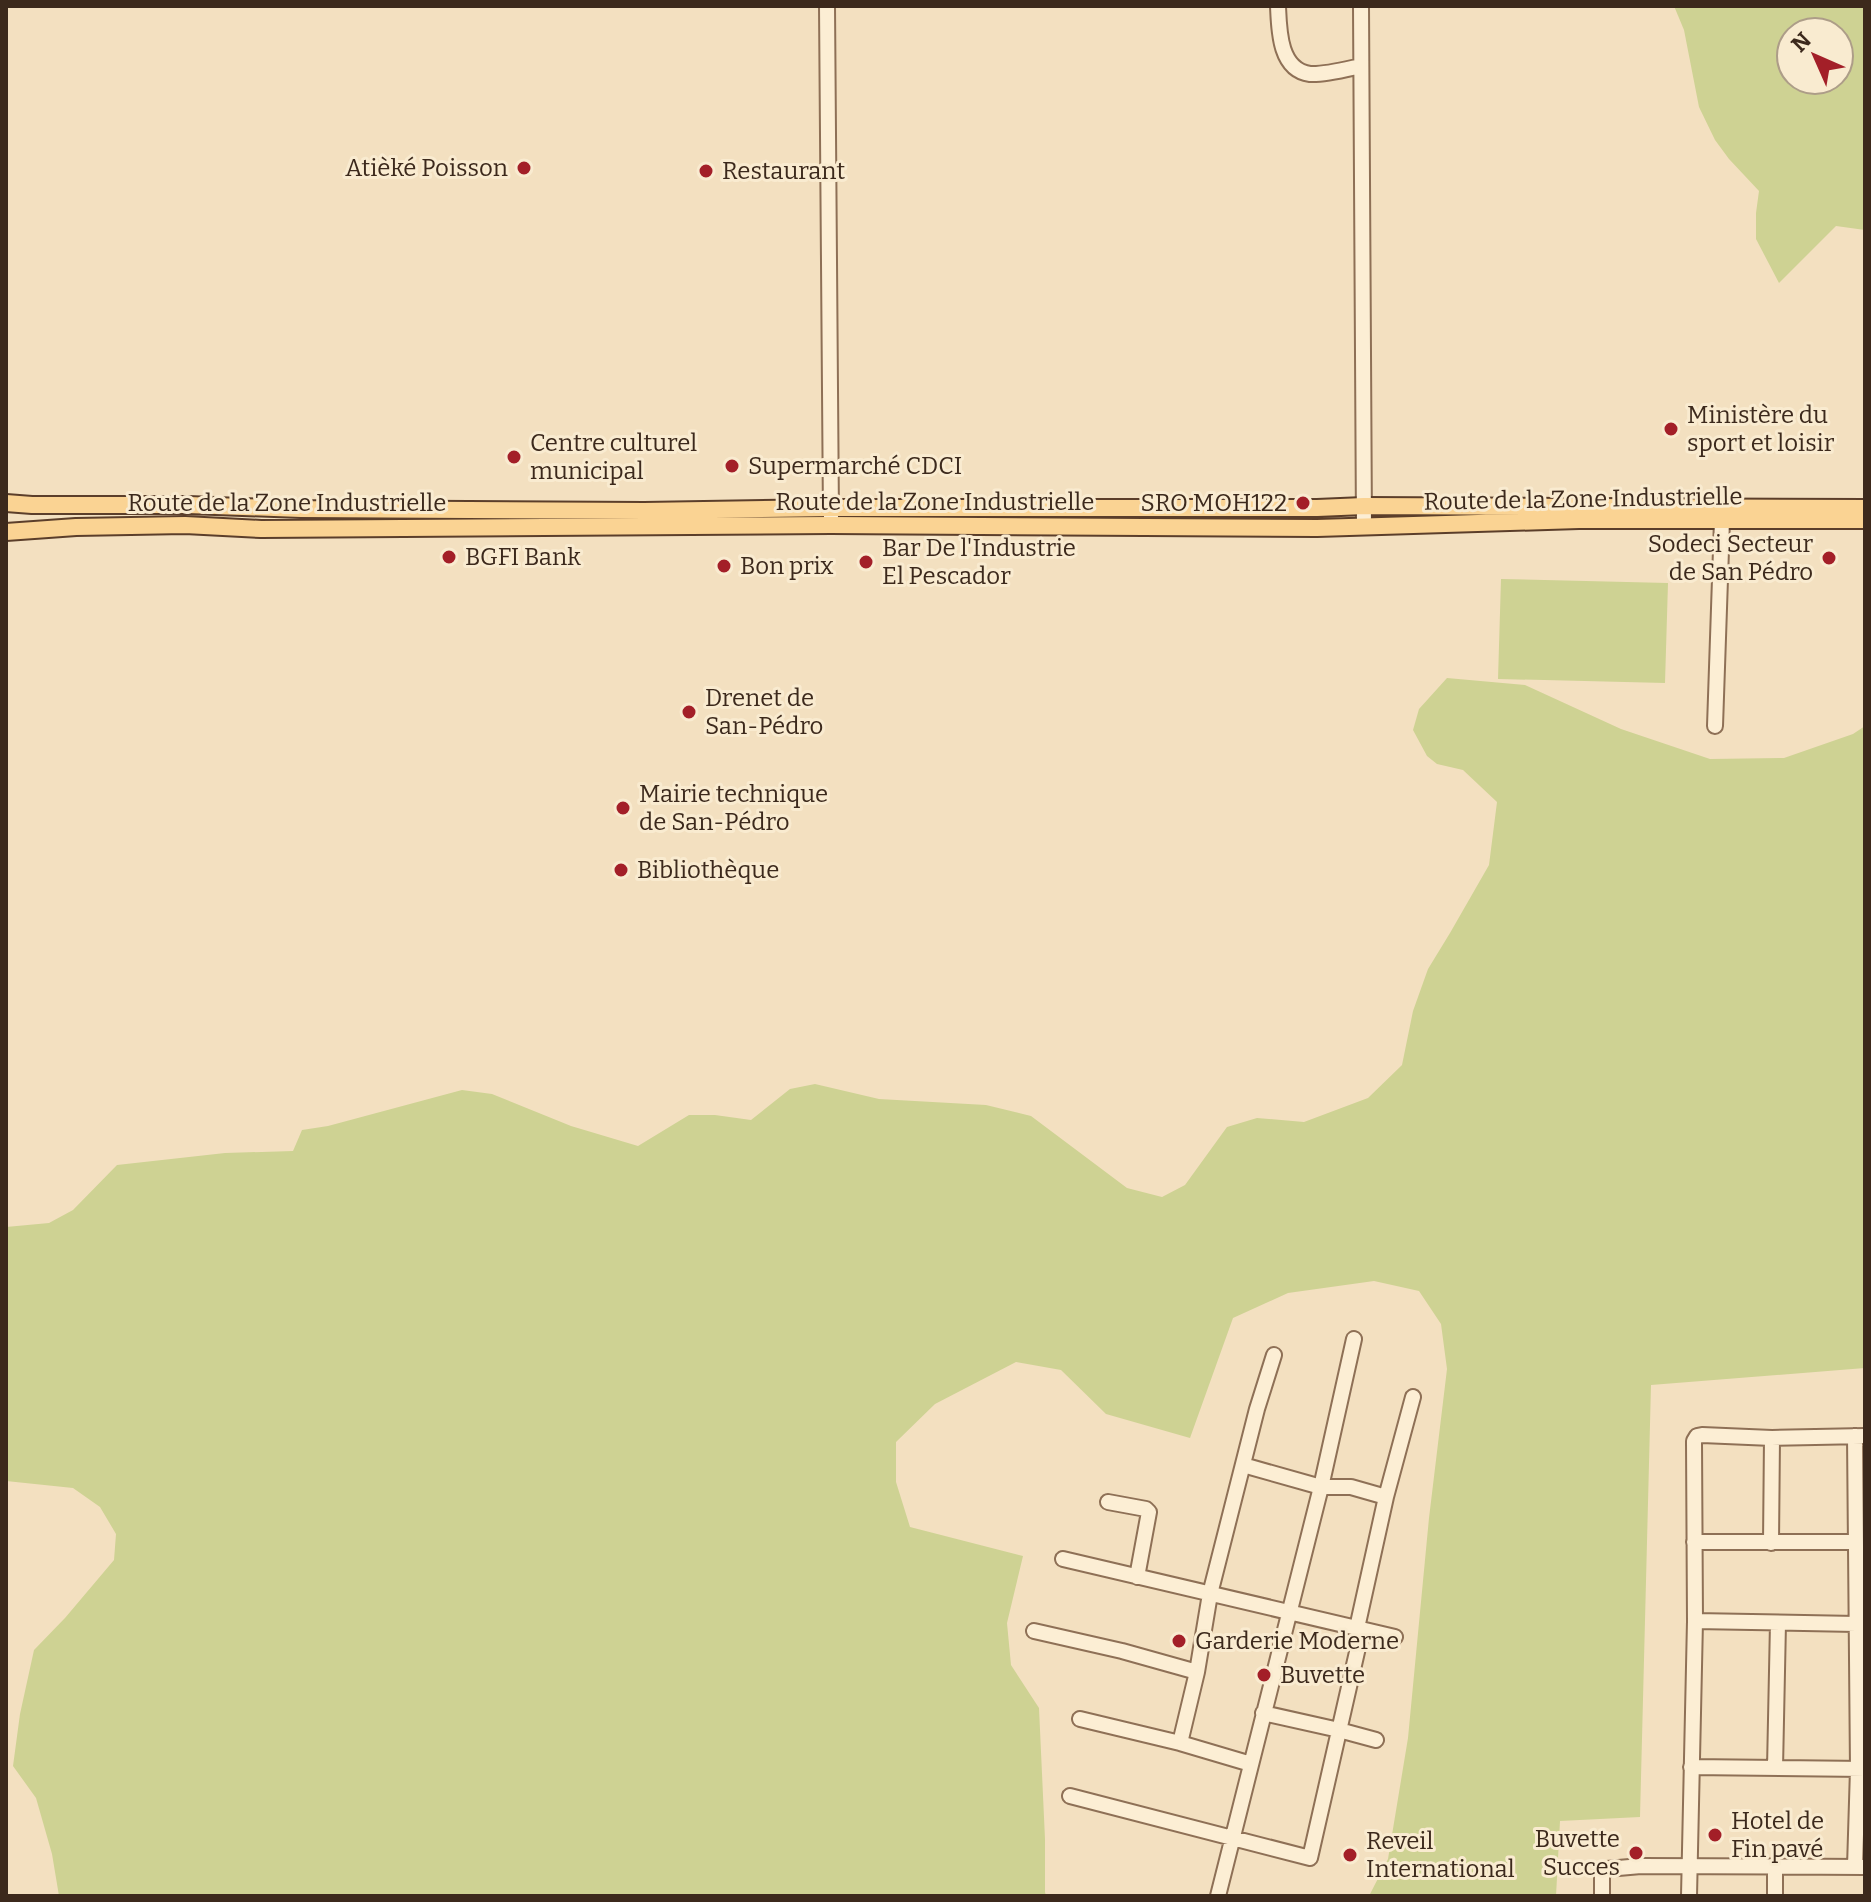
<svg xmlns="http://www.w3.org/2000/svg" width="1871" height="1902" viewBox="0 0 1871 1902" font-family="Bitter,serif">
  <rect width="100%" height="100%" fill="#f3e0c0"/>
  <path fill="#ced293" fill-rule="evenodd" d="M1674 6H1865V230L1836 226 1779 283 1756 239V213L1759 191 1729 159 1715 140 1699 107 1684 30ZM1791 32H1839V80H1791Z
    M1501 579 1668 583 1665 683 1498 679Z
    M1447 678 1525 685 1621 729 1710 759 1784 758 1853 734 1865 726V1368L1651 1385 1640 1817 1560 1821 1556 1896H1369L1388 1859 1408 1738 1429 1518 1447 1369 1441 1324 1419 1291 1374 1281 1288 1293 1233 1318 1190 1438 1106 1414 1061 1370 1016 1362 935 1404 896 1442V1482L910 1527 1023 1556 1007 1623 1011 1665 1039 1708 1045 1839V1892L1046 1896H59L52 1854 36 1798 13 1766 20 1714 34 1650 65 1618 114 1560 116 1534 100 1507 73 1488 6 1481V1227L49 1223 73 1210 117 1165 225 1153 293 1151 302 1130 328 1126 462 1090 492 1094 571 1126 638 1146 689 1115H715L751 1120 790 1089 815 1084 879 1099 986 1105 1031 1116 1127 1188 1162 1197 1185 1185 1227 1127 1257 1118 1304 1122 1368 1098 1402 1065 1413 1011 1428 969 1450 933 1489 865 1497 802 1463 770 1437 764 1427 756 1413 730 1419 709Z"/>
  <g fill="none" stroke-linecap="round" stroke-linejoin="round">
    <defs>
      <path id="minor" d="M827 6 831 518
        M1278 6C1279 29 1279 70 1310 74 1324 75 1347 69 1361 66
        M1361 6 1364 527
        M1715 726 1722 520
        M1855 1436 1858 1769 1855 1867
        M1243 1465 1321 1487H1351L1386 1497
        M1108 1502 1146 1509 1149 1512 1137 1577
        M1694 1542H1855
        M1771 1543 1772 1438
        M1063 1559 1395 1637
        M1695 1621 1856 1624
        M1357 1628 1386 1497 1413 1397
        M1034 1631 1122 1651 1197 1672
        M1263 1713 1339 1730 1376 1740
        M1080 1719 1180 1743 1251 1764
        M1180 1743 1197 1672 1210 1594 1257 1409 1274 1355
        M1691 1767 1865 1769
        M1775 1768 1778 1623
        M1070 1796 1310 1858 1362 1630
        M1218 1896 1321 1487 1354 1339
        M1602 1896V1872L1607 1869 1641 1866 1865 1867
        M1689 1896 1695 1621 1694 1441 1697 1436 1702 1435 1772 1438 1865 1436
        M1775 1896V1866"/>
      <path id="major" d="M6 503 32 505H188L301 509 644 511 831 508H1317L1364 506 1865 508
        M6 532 76 527 185 525 261 529 831 525 1317 528 1579 520H1865"/>
    </defs>
    <use href="#minor" stroke="#8e7056" stroke-width="18"/>
    <use href="#major" stroke="#5b3e2a" stroke-width="20"/>
    <use href="#minor" stroke="#fceed4" stroke-width="14"/>
    <use href="#major" stroke="#fad393" stroke-width="16"/>
  </g>
  <g fill="#a31f28" stroke="#f9ebd0" stroke-width="3">
    <circle cx="524" cy="168" r="8"/>
    <circle cx="706" cy="171" r="8"/>
    <circle cx="1671" cy="429" r="8"/>
    <circle cx="514" cy="457" r="8"/>
    <circle cx="732" cy="466" r="8"/>
    <circle cx="1303" cy="503" r="8"/>
    <circle cx="449" cy="557" r="8"/>
    <circle cx="1829" cy="558" r="8"/>
    <circle cx="866" cy="562" r="8"/>
    <circle cx="724" cy="566" r="8"/>
    <circle cx="689" cy="712" r="8"/>
    <circle cx="623" cy="808" r="8"/>
    <circle cx="621" cy="870" r="8"/>
    <circle cx="1179" cy="1641" r="8"/>
    <circle cx="1264" cy="1675" r="8"/>
    <circle cx="1715" cy="1835" r="8"/>
    <circle cx="1636" cy="1853" r="8"/>
    <circle cx="1350" cy="1855" r="8"/>
  </g>
  <g text-anchor="middle" dominant-baseline="central" stroke-width="6" stroke-linejoin="round" paint-order="stroke">
    <g font-size="24" fill="#3c291c" stroke="#f9ebd0" text-anchor="start">
      <text x="508" y="168" text-anchor="end">Atièké Poisson</text>
      <text x="722" y="171">Restaurant</text>
      <text x="1687" y="415">Ministère du<tspan x="1687" dy="28">sport et loisir</tspan></text>
      <text x="530" y="443">Centre culturel<tspan x="530" dy="28">municipal</tspan></text>
      <text x="748" y="466">Supermarché CDCI</text>
      <text x="1287" y="503" text-anchor="end">SRO MOH122</text>
      <text x="1813" y="544" text-anchor="end">Sodeci Secteur<tspan x="1813" dy="28">de San Pédro</tspan></text>
      <text x="882" y="548">Bar De l'Industrie<tspan x="882" dy="28">El Pescador</tspan></text>
      <text x="465" y="557">BGFI Bank</text>
      <text x="740" y="566">Bon prix</text>
      <text x="705" y="698">Drenet de<tspan x="705" dy="28">San-Pédro</tspan></text>
      <text x="639" y="794">Mairie technique<tspan x="639" dy="28">de San-Pédro</tspan></text>
      <text x="637" y="870">Bibliothèque</text>
      <text x="1195" y="1641">Garderie Moderne</text>
      <text x="1280" y="1675">Buvette</text>
      <text x="1731" y="1821">Hotel de<tspan x="1731" dy="28">Fin pavé</tspan></text>
      <text x="1620" y="1839" text-anchor="end">Buvette<tspan x="1620" dy="28">Succes</tspan></text>
      <text x="1366" y="1841">Reveil<tspan x="1366" dy="28">International</tspan></text>
    </g>
    <g font-size="24" fill="#3c291c" stroke="#f9ebd0">
      <text transform="translate(1583 499) rotate(-1)">Route de la Zone Industrielle</text>
      <text x="935" y="502">Route de la Zone Industrielle</text>
      <text x="287" y="503">Route de la Zone Industrielle</text>
    </g>
  </g>
  <rect width="1871" height="1902" fill="none" stroke="#3c291c" stroke-width="16"/>
  <g transform="translate(1815 56) rotate(315)"><circle r="38" fill="#f9ebd0" stroke="#ad9d88" stroke-width="2"/>
  <path d="M0-6L14 30L0 20L-14 30Z" fill="#a31f28"/>
  <text y="-12" font-size="22" font-weight="bold" text-anchor="middle" fill="#3c291c">N</text>
  </g>
</svg>
